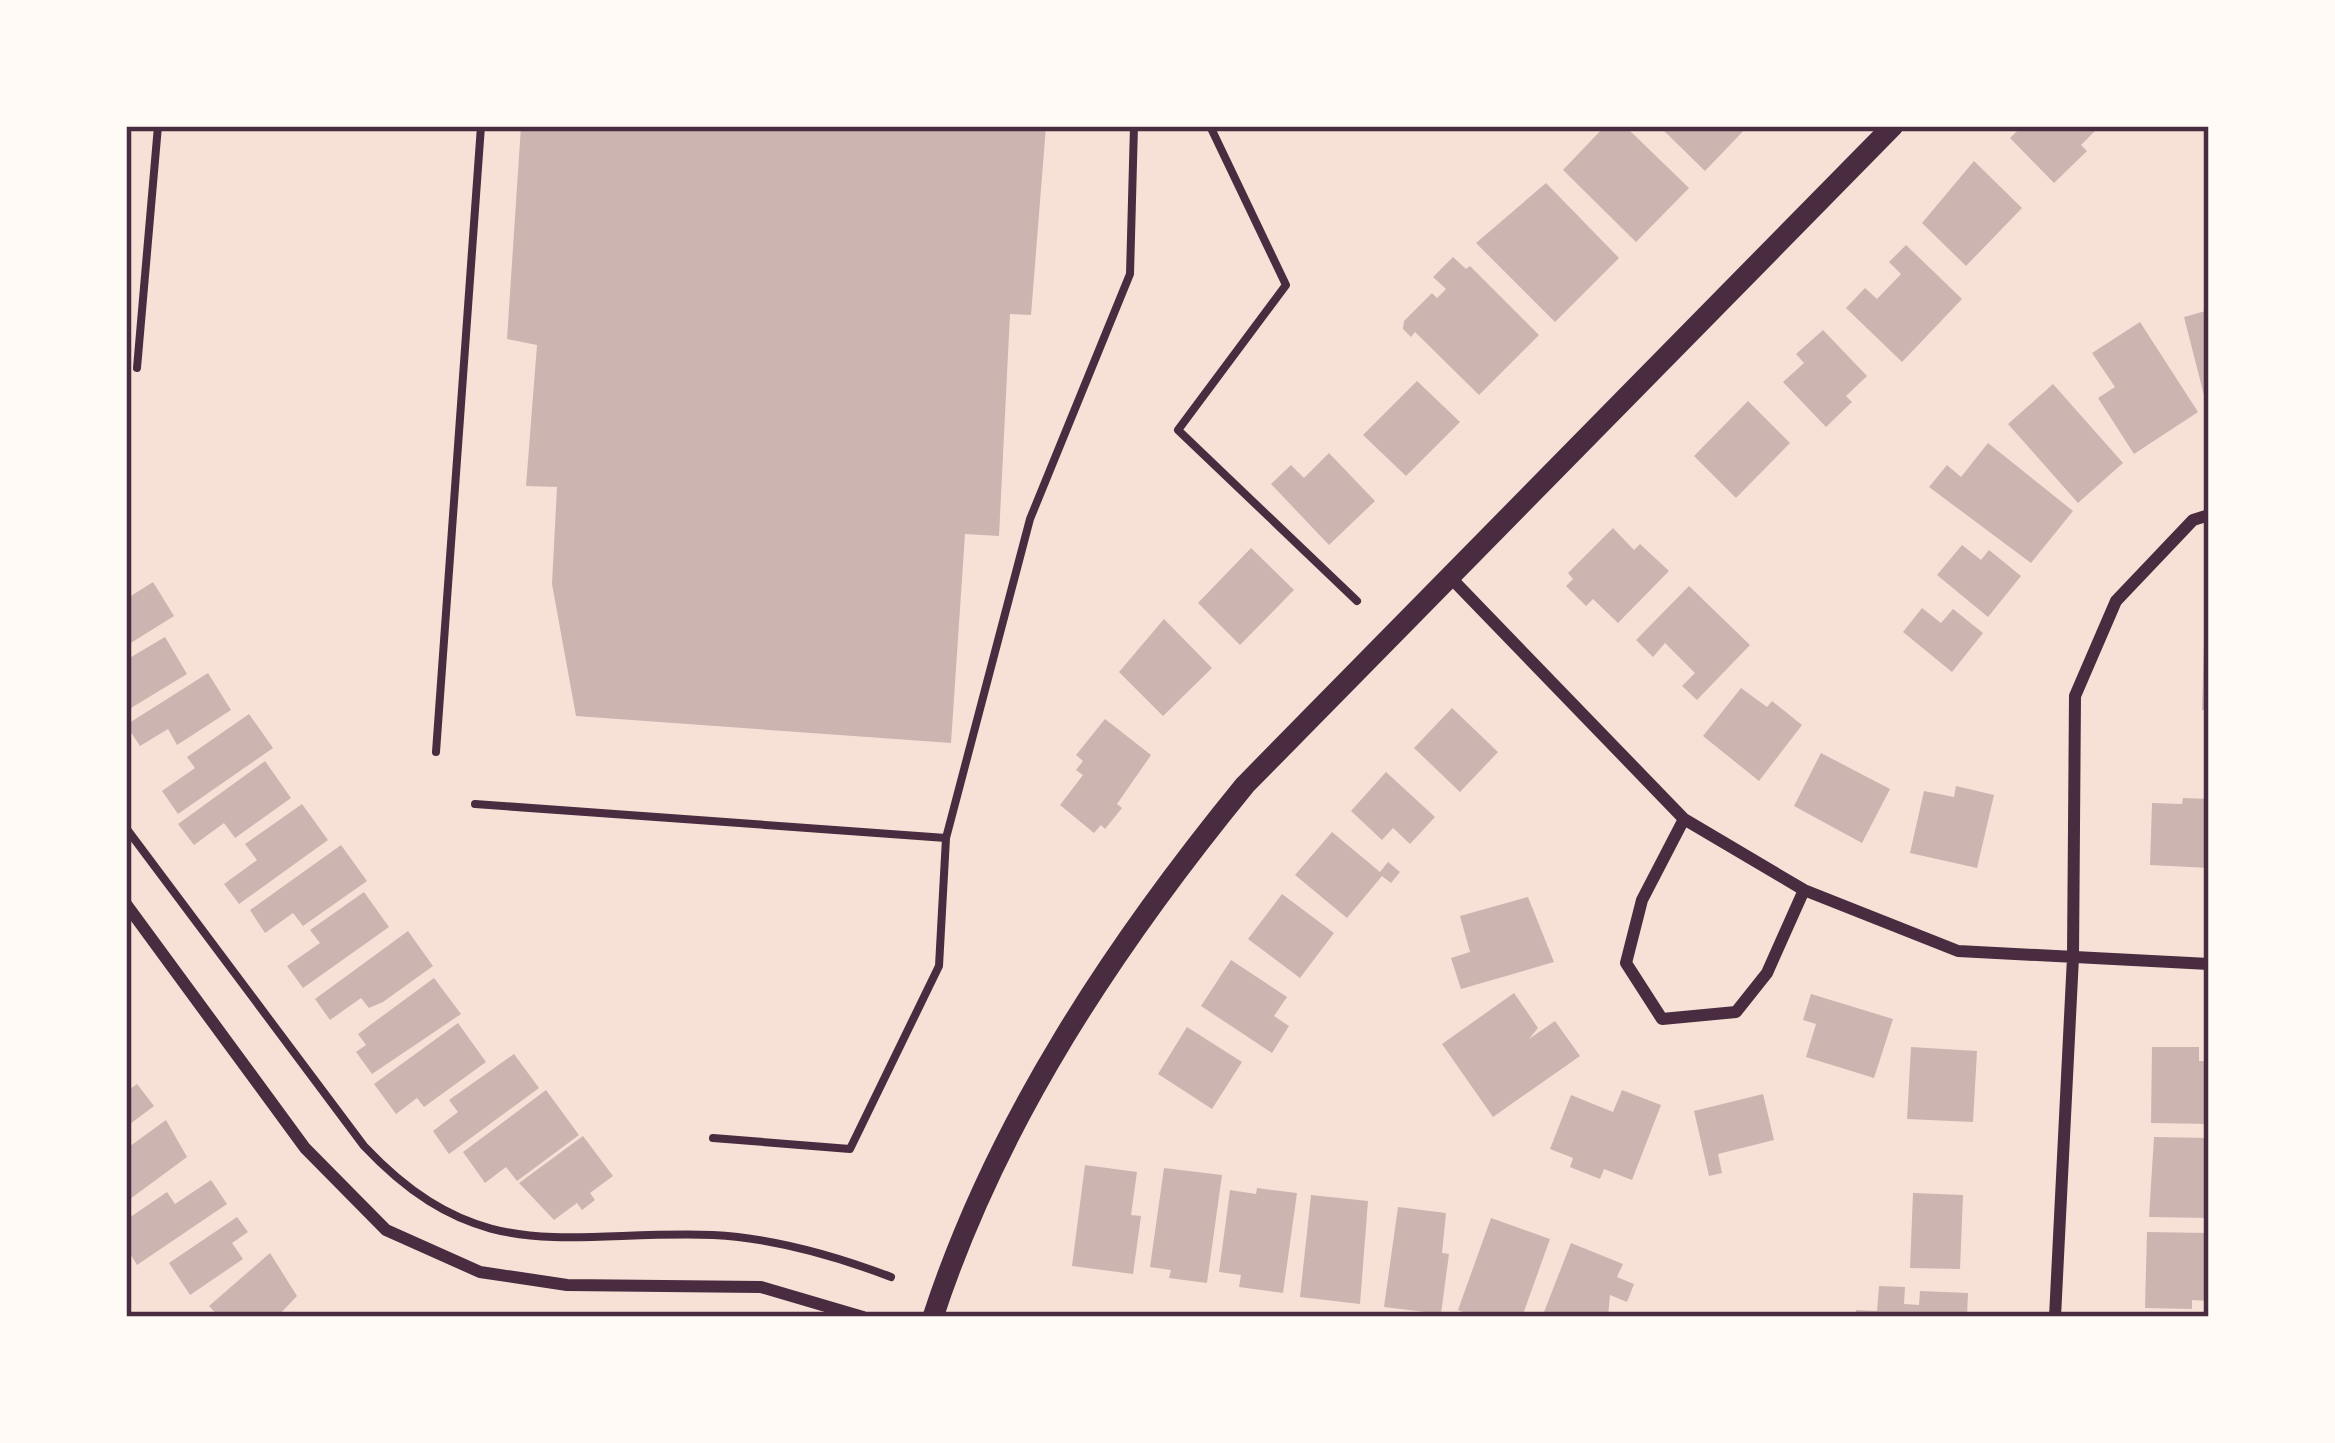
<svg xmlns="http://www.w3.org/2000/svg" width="2335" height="1443" viewBox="0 0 2335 1443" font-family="Arial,sans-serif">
  <rect width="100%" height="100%" fill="#f7e1d7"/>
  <path fill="#ccb4b1" d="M521 126H1046L1031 315 1010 314 999 536 965 534 951 743 576 716 552 584 557 487 526 486 537 345 507 339Z
    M1605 126H1625L1689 188 1636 242 1563 170Z
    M1659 126H1748L1705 171Z
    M2022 126H2100L2081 145 2087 151 2054 183 2010 138Z
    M1974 161 2022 208 1966 266 1922 223Z
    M1546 183 1619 258 1555 322 1476 243Z
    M1906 245 1962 299 1902 362 1846 308 1865 288 1877 299 1901 274 1889 262Z
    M1453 257 1466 269 1470 266 1539 335 1479 395 1415 332 1411 337 1403 329 1404 321 1432 293 1437 298 1446 289 1433 277Z
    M2209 310V407H2207L2184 317Z
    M2140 322 2198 412 2134 454 2098 398 2115 387 2092 353Z
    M1823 330 1867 376 1846 396 1852 402 1826 427 1783 382 1804 363 1796 354Z
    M1417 381 1460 422 1406 476 1363 435Z
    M2053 384 2123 463 2078 503 2008 424Z
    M1748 401 1790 443 1736 498 1694 456Z
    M1988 443 2073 511 2031 563 1929 487 1947 465 1961 477Z
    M1329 453 1375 501 1329 545 1271 484 1291 465 1304 478Z
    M1613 528 1634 550 1640 544 1669 571 1618 623 1593 599 1586 606 1566 586 1573 579 1568 573Z
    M1962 545 1981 560 1989 550 2021 576 1988 617 1937 575Z
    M1251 548 1294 590 1240 645 1198 603Z
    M153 582 174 616 126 646V599Z
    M1689 586 1750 645 1697 700 1682 686 1695 673 1665 643 1653 657 1636 640Z
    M1922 608 1941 623 1953 609 1983 633 1952 672 1903 632Z
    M2205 608H2209V710H2202Z
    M1164 619 1212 668 1163 716 1119 672Z
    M165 637 187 674 126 711V660Z
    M208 673 231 710 177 745 168 729 140 746 126 725Z
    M1741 688 1767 707 1772 701 1802 725 1759 781 1703 736Z
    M1452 708 1498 752 1460 792 1414 748Z
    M249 714 273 748 178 814 162 791 195 768 187 757Z
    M1105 719 1151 755 1117 804 1122 808 1105 829 1101 825 1094 833 1060 805 1083 775 1076 770 1083 761 1076 755Z
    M1821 753 1890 789 1862 843 1794 806Z
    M265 761 291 798 235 838 224 823 194 845 178 824Z
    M1386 772 1435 817 1410 844 1393 828 1382 840 1351 811Z
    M1956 786 1994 795 1977 868 1910 853 1924 791 1954 797Z
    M2183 798 2209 799V868L2150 865 2152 803 2182 804Z
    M302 804 328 840 239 904 224 884 257 860 245 844Z
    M1332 832 1380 872 1388 862 1400 872 1391 883 1382 876 1347 918 1295 875Z
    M341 845 367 881 303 926 293 913 265 933 250 910Z
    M364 892 389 927 303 988 287 966 320 943 310 930Z
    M1282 894 1334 933 1300 978 1248 939Z
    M1528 897 1554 962 1461 989 1451 958 1470 952 1460 916Z
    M408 931 433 966 383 1002 369 1008 361 998 330 1020 315 999Z
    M1231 960 1287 997 1274 1016 1289 1026 1272 1053 1201 1006Z
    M434 978 461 1014 372 1074 356 1052 366 1045 358 1034Z
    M1514 993 1538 1028 1529 1039 1555 1021 1580 1056 1493 1117 1442 1044Z
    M1811 994 1893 1019 1874 1078 1806 1057 1816 1024 1803 1020Z
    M458 1023 486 1062 424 1107 417 1098 396 1114 374 1084Z
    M1187 1027 1242 1062 1212 1109 1158 1074Z
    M1911 1047 1977 1051 1973 1122 1907 1119Z
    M2152 1047H2199V1061H2209V1124L2151 1123Z
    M514 1054 539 1088 449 1154 433 1131 458 1112 449 1100Z
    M137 1084 154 1106 126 1127V1092Z
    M546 1090 579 1135 517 1181 506 1167 485 1183 463 1152Z
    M1622 1090 1661 1105 1632 1180 1604 1169 1600 1179 1570 1167 1573 1158 1550 1149 1571 1095 1613 1112Z
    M1763 1094 1774 1140 1718 1154 1722 1173 1709 1176 1694 1111Z
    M166 1120 187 1157 126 1202V1149Z
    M583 1136 613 1176 590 1193 595 1200 582 1210 577 1203 554 1220 519 1183Z
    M2154 1137 2209 1138V1218L2149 1217Z
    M1085 1165 1137 1172 1131 1215 1141 1216 1133 1274 1072 1266Z
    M1164 1168 1222 1175 1207 1283 1169 1278 1171 1270 1150 1267Z
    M211 1180 227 1204 137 1265 126 1247V1220L167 1192 175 1204Z
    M1257 1188 1297 1193 1283 1293 1239 1287 1241 1275 1219 1272 1230 1190 1256 1194Z
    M1913 1193 1963 1195 1960 1269 1910 1268Z
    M1311 1195 1368 1201 1360 1304 1300 1297Z
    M1398 1207 1446 1213 1442 1253 1449 1254 1441 1314 1384 1307Z
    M237 1217 248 1232 232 1243 243 1259 190 1295 169 1263Z
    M1491 1218 1550 1239 1522 1317H1476L1458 1310Z
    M2147 1232 2209 1233V1301L2192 1300V1309L2145 1308Z
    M1571 1243 1623 1264 1617 1277 1634 1284 1627 1302 1610 1295 1608 1317H1542Z
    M270 1253 297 1296 277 1317H219L209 1306Z
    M1879 1286 1905 1287 1904 1304 1919 1305 1920 1291 1968 1293 1967 1317H1856V1310L1877 1311Z"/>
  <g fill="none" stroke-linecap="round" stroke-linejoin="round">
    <path stroke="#4a2c40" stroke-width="8" d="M1210 126 1286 285 1178 430 1357 601
      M126 828 364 1146C481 1270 564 1230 713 1235 772 1238 836 1256 891 1277"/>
    <path stroke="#4a2c40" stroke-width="8" d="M137 368 158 126
      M436 752 481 126
      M475 804 946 838 939 966 850 1149 713 1138
      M946 838 1030 519 1130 274 1134 126"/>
    <path stroke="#4a2c40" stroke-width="12" d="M1450 577 1684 819 1804 890 1958 951 2209 964
      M1684 819 1642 900 1626 963 1662 1019 1736 1012 1767 973 1804 890
      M126 904 305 1148 386 1230 480 1272 567 1285 761 1287 863 1317
      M2055 1317 2073 957 2075 696 2116 601 2193 520 2209 515"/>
    <path stroke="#4a2c40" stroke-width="21" d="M933 1317C997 1121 1115 944 1245 785L1893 126"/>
  </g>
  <rect width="2335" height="1443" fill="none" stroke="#fffaf5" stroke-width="258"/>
  <rect x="129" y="129" width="2077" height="1185" fill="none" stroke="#4a2c40" stroke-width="4.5"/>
</svg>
